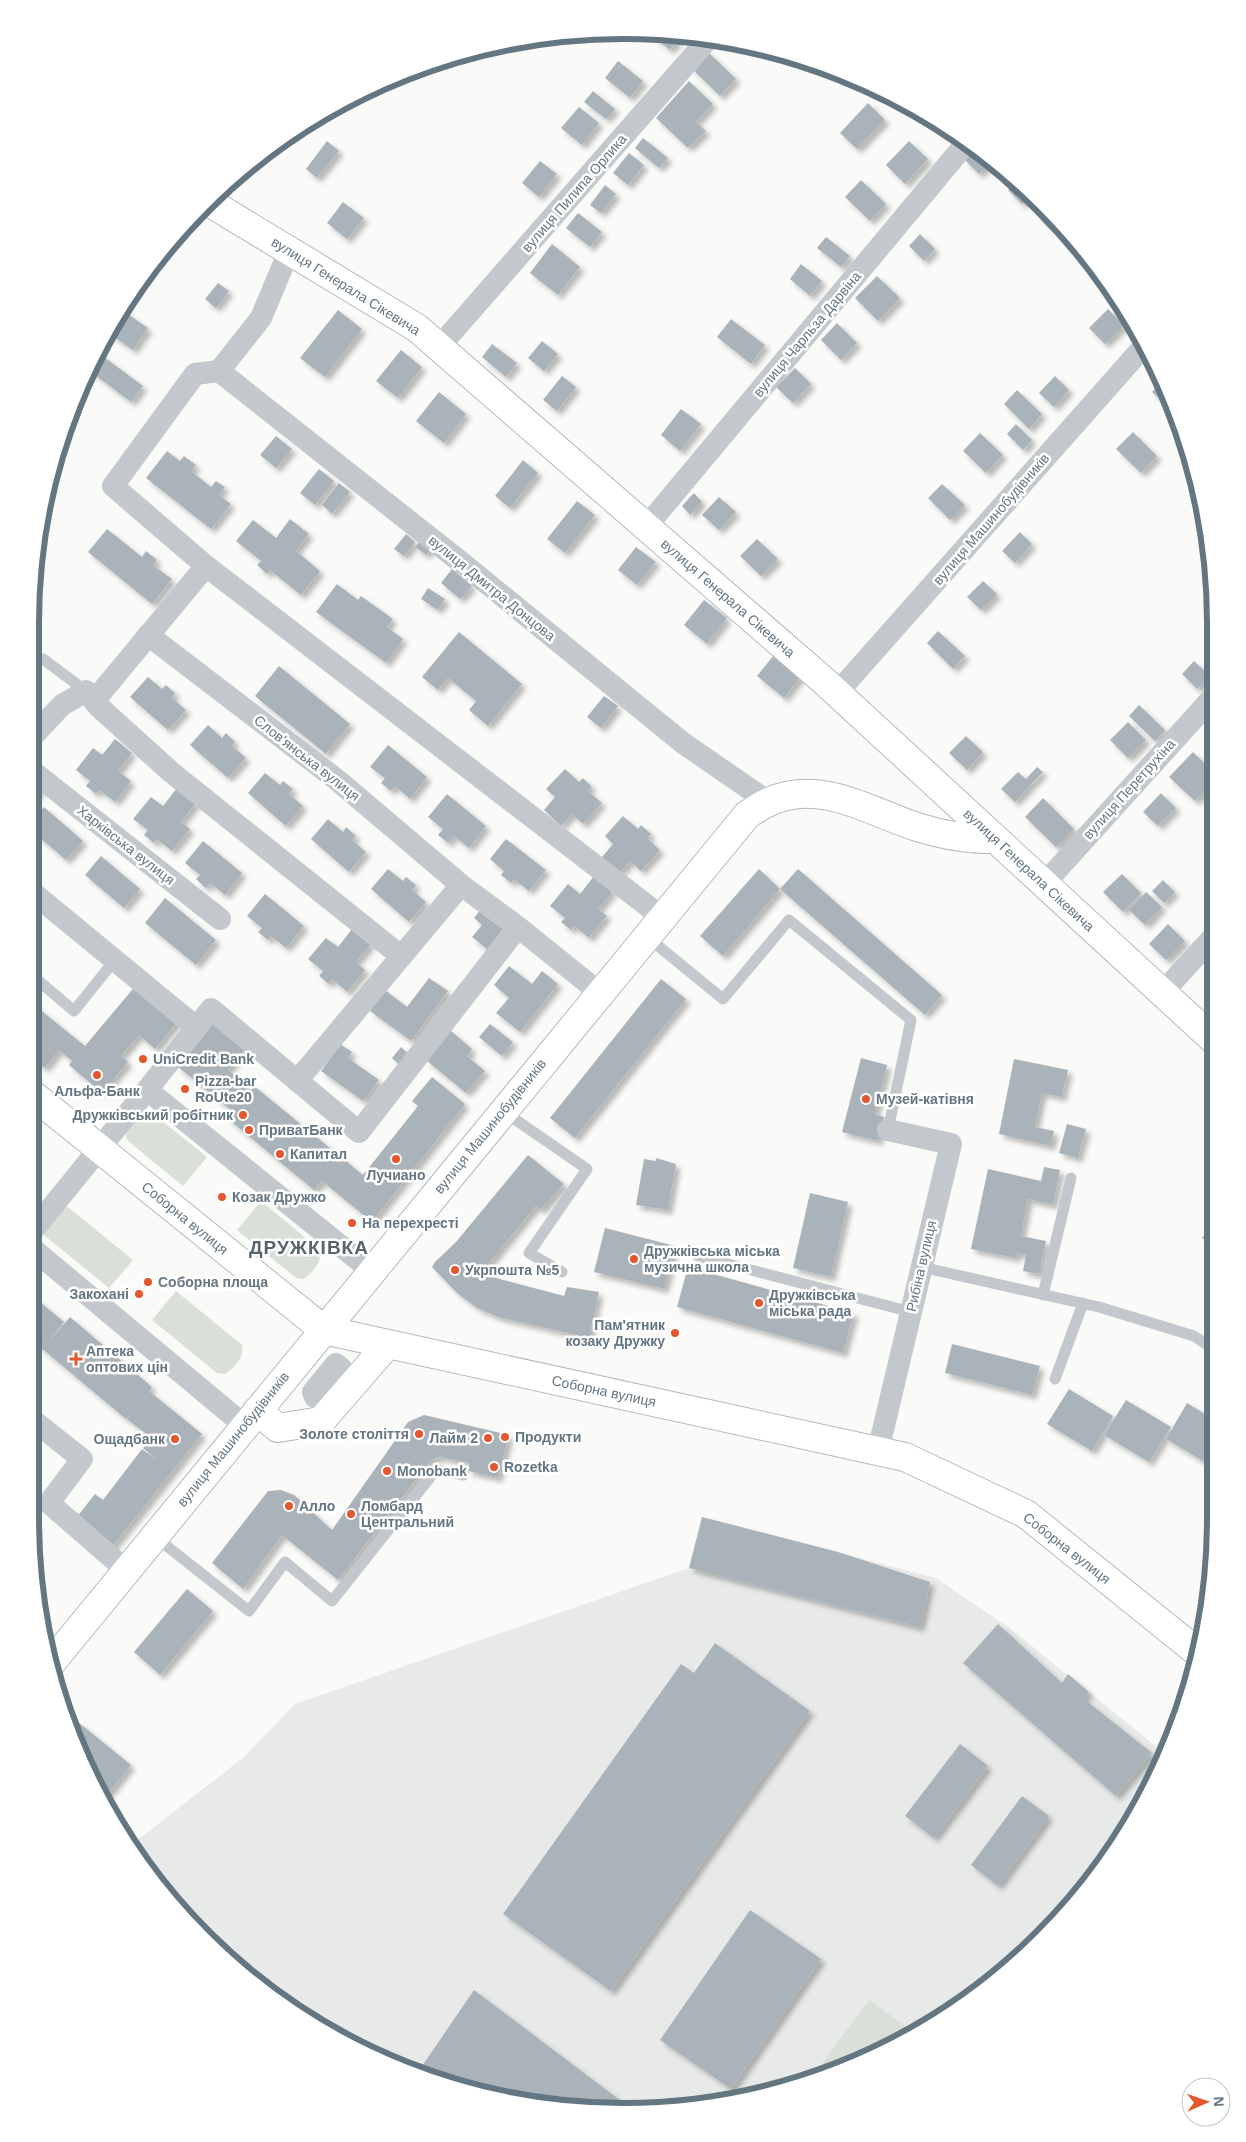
<svg xmlns="http://www.w3.org/2000/svg" width="1246" height="2142" viewBox="0 0 1246 2142" font-family="Helvetica,sans-serif">
  <defs>
    <filter id="shadow"><feDropShadow dx="4.5" dy="4.5" stdDeviation="2.5" flood-color="#0004"/></filter>
  </defs>
  <rect width="100%" height="100%" fill="#fafaf8"/>
  <path fill="#e8e9e9" d="M704 1518 936 1578 1012 1630 1163 1752 1165 1750 1116 1848 1069 1910 984 1989 850 2067 739 2101 662 2111 546 2107 469 2092 361 2051 293 2012 204 1939 152 1880 131 1845 244 1757 295 1704 689 1568Z"/>
  <path fill="#dadfd7" d="M151 1112 207 1157 183 1186 128 1141 124 1131 141 1113Z
    M261 1201 320 1250C322 1262 313 1273 303 1279L296 1278 237 1230Z
    M68 1207 133 1260 109 1288 45 1236 41 1226 58 1208Z
    M176 1291 242 1345C244 1359 235 1367 225 1374L217 1373 152 1320Z
    M869 2000 912 2031 850 2067 811 2079Z"/>
  <path fill="#aab3b9" filter="url(#shadow)" d="M648 32 681 36 670 50Z
    M707 51 736 79 720 96 691 68Z
    M618 61 643 81 630 98 605 78Z
    M689 81 713 104 696 122 706 131 688 148 656 118Z
    M593 91 615 109 606 119 584 102Z
    M868 103 885 120 857 149 840 133Z
    M579 107 599 123 582 145 561 128Z
    M924 115 952 130 946 136Z
    M643 138 668 158 659 168 635 148Z
    M327 141 339 151 317 178 306 169Z
    M909 141 928 159 905 184 886 165Z
    M974 148 991 162 979 174 964 159Z
    M629 153 644 165 628 185 613 173Z
    M540 161 557 174 539 197 522 183Z
    M861 180 886 204 870 221 845 197Z
    M1016 182 1031 195 1022 204 1008 190Z
    M605 185 616 194 601 213 590 205Z
    M343 202 364 218 347 239 327 223Z
    M1046 208 1058 224 1053 230 1039 216Z
    M578 213 602 232 590 247 566 228Z
    M920 234 935 249 924 261 909 246Z
    M826 237 850 256 841 267 817 248Z
    M552 244 580 267 558 295 530 273Z
    M801 264 822 281 810 296 790 279Z
    M877 276 900 298 878 321 855 298Z
    M218 283 229 291 216 308 205 299Z
    M1108 309 1124 325 1105 344 1089 328Z
    M122 310 148 328 133 350 110 334Z
    M338 310 362 329 325 377 300 358Z
    M731 319 765 345 751 364 717 337Z
    M837 323 857 343 841 360 821 340Z
    M542 341 558 354 544 371 528 358Z
    M492 344 517 363 506 377 482 357Z
    M401 350 422 367 398 398 376 381Z
    M100 354 143 386 131 402 91 372Z
    M795 368 811 384 793 403 776 387Z
    M562 376 576 387 557 411 543 400Z
    M1055 376 1069 390 1054 407 1039 393Z
    M1161 382 1171 403 1168 407 1152 392Z
    M1017 390 1042 414 1029 429 1004 404Z
    M439 392 466 414 444 443 416 421Z
    M681 409 701 424 680 451 661 435Z
    M1016 424 1032 440 1023 450 1007 434Z
    M1133 432 1157 456 1141 473 1116 449Z
    M980 433 1003 455 986 473 963 451Z
    M276 436 292 449 276 468 260 455Z
    M167 451 180 461 184 456 196 465 191 471 211 487 216 481 225 487 219 495 231 504 211 529 146 478Z
    M523 460 538 473 510 508 495 496Z
    M319 469 334 481 315 505 300 493Z
    M339 483 350 492 332 514 322 505Z
    M942 484 965 505 950 520 928 498Z
    M694 493 702 502 690 515 682 506Z
    M719 497 736 512 719 530 702 515Z
    M577 501 595 515 565 553 547 539Z
    M290 519 309 534 296 551 320 571 301 595 270 570 267 574 257 565 261 561 236 541 253 520 276 538Z
    M107 529 142 557 146 551 157 560 153 565 172 579 152 604 88 552Z
    M1020 532 1032 544 1015 563 1002 551Z
    M406 534 415 542 404 556 394 549Z
    M422 538 433 546 426 555 415 547Z
    M757 539 778 559 761 576 740 556Z
    M636 547 656 562 637 585 618 570Z
    M452 569 472 586 460 599 441 583Z
    M983 581 997 594 981 610 967 597Z
    M337 584 358 600 361 596 393 619 387 627 403 639 386 663 316 612Z
    M428 588 445 599 438 610 421 599Z
    M704 600 727 618 707 644 684 625Z
    M938 631 965 656 953 669 927 643Z
    M459 632 522 684 488 726 469 710 476 701 448 678 438 690 422 677Z
    M774 655 801 676 784 698 757 676Z
    M1194 661 1210 676 1197 689 1182 674Z
    M279 666 350 724 326 754 255 696Z
    M148 677 162 689 166 685 175 693 172 698 186 710 168 730 130 697Z
    M604 696 618 706 601 728 587 717Z
    M1139 705 1165 730 1155 741 1129 716Z
    M1128 722 1146 740 1128 758 1110 740Z
    M208 725 222 738 226 733 235 742 232 746 246 758 228 778 190 745Z
    M1215 727V738L1209 733Z
    M966 736 983 752 967 770 949 753Z
    M115 739 132 753 118 771 131 781 115 802 99 790 96 794 86 786 90 781 76 770 93 748 102 755Z
    M388 745 427 777 410 799 395 786 391 791 381 783 385 778 370 767Z
    M1193 752 1215 773V781L1195 801 1169 777Z
    M1037 767 1043 772 1015 802 1001 789 1018 772 1026 779Z
    M565 769 579 782 583 778 592 787 588 791 602 803 583 824 572 814 561 826 544 810 555 797 546 789Z
    M265 773 280 785 283 781 293 789 289 794 303 806 286 826 248 793Z
    M32 781 41 789 33 798 32 797Z
    M177 788 196 803 181 822 190 829 172 851 157 839 154 843 144 835 148 830 133 819 151 797 163 806Z
    M1161 793 1176 808 1158 826 1143 812Z
    M447 794 486 826 469 848 454 836 448 843 438 835 443 829 428 817Z
    M1043 798 1074 829 1056 847 1025 817Z
    M44 807 83 841 66 860 32 831V821Z
    M623 816 638 829 641 825 651 834 647 838 660 850 641 871 630 861 620 873 602 857 613 844 605 836Z
    M328 819 343 832 346 827 356 836 352 840 366 852 349 872 311 839Z
    M506 839 546 870 529 891 514 879 511 883 501 875 504 871 490 859Z
    M203 841 242 873 225 895 210 883 206 888 196 879 200 875 185 863Z
    M101 856 140 889 124 908 85 875Z
    M388 869 403 881 406 877 416 885 412 890 426 902 409 922 371 889Z
    M759 869 780 889 723 956 700 936Z
    M798 869 942 995 925 1015 780 889Z
    M1122 874 1141 893 1123 912 1103 892Z
    M594 876 613 891 598 909 607 916 589 938 574 926 571 930 561 922 565 918 550 906 568 884 580 894Z
    M1163 880 1175 892 1164 903 1152 891Z
    M1146 892 1162 907 1145 925 1129 910Z
    M265 894 304 926 286 948 271 936 268 940 258 932 262 928 247 916Z
    M165 898 216 940 196 965 145 923Z
    M481 909 508 930 491 952 472 937 482 925 474 918Z
    M1168 924 1185 941 1166 960 1149 944Z
    M352 929 371 944 356 962 365 970 347 992 332 979 329 984 319 976 323 971 308 959 326 938 338 947Z
    M509 966 532 984 542 971 558 984 520 1032 496 1013 509 998 494 985Z
    M429 978 448 991 411 1041 370 1011 385 990 407 1007Z
    M661 979 686 999 575 1138 550 1118Z
    M137 984 179 1020 155 1049 139 1035 121 1056 128 1062 102 1093 69 1065 72 1061 59 1050 45 1068 33 1059V1004L85 1046Z
    M213 1022 245 1049 228 1070 251 1090 254 1086 363 1175 418 1106 412 1101 432 1077 465 1104 372 1222 322 1181 314 1190 227 1118 233 1112 177 1066Z
    M490 1024 513 1042 502 1056 479 1037Z
    M450 1030 472 1049 467 1056 485 1071 466 1093 426 1060Z
    M340 1044 352 1052 348 1058 379 1080 363 1101 321 1071Z
    M401 1047 413 1058 404 1069 392 1058Z
    M861 1058 887 1065 875 1114 884 1117 878 1141 842 1132Z
    M1014 1059 1068 1070 1062 1097 1042 1093 1035 1127 1054 1131 1051 1146 999 1134Z
    M1067 1124 1086 1129 1078 1158 1059 1153Z
    M528 1155 564 1184 541 1210 536 1206 484 1269 496 1278 564 1296 567 1287 599 1292 589 1338 498 1317 477 1308 457 1293 432 1267 435 1262 456 1242Z
    M656 1158 676 1164 668 1210 636 1205 644 1159 656 1161Z
    M1044 1167 1060 1170 1053 1205 1028 1199 1021 1236 1046 1241 1039 1274 1023 1271 1026 1255 1017 1253 1016 1258 971 1249 988 1169 1041 1181Z
    M810 1193 848 1202 831 1277 793 1268Z
    M1215 1221V1247L1202 1238Z
    M605 1228 675 1246 664 1289 594 1272Z
    M688 1267 854 1313 843 1353 677 1307Z
    M34 1297 64 1322 45 1346 70 1317 152 1387 149 1391 202 1434 109 1551 72 1523 95 1494 103 1500 142 1449 157 1460 143 1448 151 1438 127 1419 132 1412 126 1419 34 1342Z
    M952 1344 1040 1366 1032 1395 945 1373Z
    M1069 1389 1113 1416 1092 1451 1047 1424Z
    M1126 1400 1171 1427 1149 1462 1104 1435Z
    M1187 1403 1215 1420V1459L1211 1466 1166 1439Z
    M424 1415 509 1435 498 1478 468 1471 469 1463 440 1457 431 1460 338 1580 282 1535 243 1589 212 1563 268 1491 281 1490 294 1495 332 1530 408 1422Z
    M702 1517 838 1552 930 1582 920 1627 689 1568Z
    M1215 1528V1551L1204 1542Z
    M187 1589 213 1611 160 1675 134 1652Z
    M998 1624 1062 1683 1068 1674 1089 1692 1084 1699 1152 1753 1116 1796 963 1663Z
    M715 1643 810 1711 611 1991 503 1914 681 1664 694 1673Z
    M78 1722 131 1765 103 1800 91 1782 70 1731Z
    M960 1744 988 1766 934 1838 905 1816Z
    M1022 1796 1049 1816 998 1886 971 1865Z
    M750 1910 821 1959 731 2089 660 2040Z
    M474 1990 633 2110 546 2107 469 2092 418 2072Z"/>
  <g fill="none" stroke-linecap="round" stroke-linejoin="round">
    <defs>
      <path id="secondary" d="M207 201 417 328 824 681 1215 1041
        M33 1095 324 1330 905 1457 1026 1514 1196 1651
        M257 1411 278 1428 321 1421 388 1344
        M51 1663 747 815C761 805 775 797 792 795 835 788 877 814 917 827 943 835 968 840 995 839"/>
    </defs>
    <use href="#secondary" stroke="#b3babf" stroke-width="30"/>
    <path stroke="#c3c8cc" stroke-width="11" d="M32 660 43 659 86 691
      M646 936 723 999 789 920 911 1020 888 1130
      M33 976 74 1011 114 961
      M503 1111 587 1169 529 1253 562 1272
      M698 1256 911 1312
      M921 1267 1099 1307 1194 1336 1215 1350
      M1043 1295 1071 1178
      M1055 1379 1083 1303
      M154 1536 249 1611 285 1562 332 1601 436 1470 464 1475"/>
    <path stroke="#c3c8cc" stroke-width="22" d="M439 347 709 38
      M219 371 462 563 683 743 767 801
      M646 527 967 142
      M206 566 662 917
      M148 635 336 779 461 885
      M837 693 1145 345
      M94 701 206 566 113 486 195 374 219 371 261 318 289 251
      M32 737 62 705 86 691 99 707 171 772 401 956
      M32 771 220 919
      M1044 884 1215 695
      M32 892 196 1027
      M1162 993 1215 935
      M297 1081 461 885 518 927
      M147 1090 211 1009 359 1132 518 927 600 993
      M34 1229 147 1090 372 1271
      M34 1250 244 1425
      M336 1364 341 1368 318 1396 315 1397 313 1392Z
      M34 1421 82 1459 49 1503 126 1570
      M878 1451 951 1144 888 1130"/>
    <use href="#secondary" stroke="#fff" stroke-width="28"/>
  </g>
  <g fill="#e4572e" stroke="#fff" stroke-width="2">
    <circle cx="143" cy="1059" r="5"/>
    <circle cx="97" cy="1075" r="5"/>
    <circle cx="185" cy="1089" r="5"/>
    <circle cx="866" cy="1099" r="5"/>
    <circle cx="243" cy="1115" r="5"/>
    <circle cx="249" cy="1130" r="5"/>
    <circle cx="280" cy="1154" r="5"/>
    <circle cx="396" cy="1159" r="5"/>
    <circle cx="222" cy="1197" r="5"/>
    <circle cx="352" cy="1223" r="5"/>
    <circle cx="634" cy="1259" r="5"/>
    <circle cx="455" cy="1270" r="5"/>
    <circle cx="148" cy="1282" r="5"/>
    <circle cx="139" cy="1294" r="5"/>
    <circle cx="759" cy="1303" r="5"/>
    <circle cx="675" cy="1333" r="5"/>
    <path d="M73.5 1351.5h5v5h5v5h-5v5h-5v-5h-5v-5h5z"/>
    <circle cx="419" cy="1434" r="5"/>
    <circle cx="505" cy="1437" r="5"/>
    <circle cx="488" cy="1438" r="5"/>
    <circle cx="175" cy="1439" r="5"/>
    <circle cx="494" cy="1467" r="5"/>
    <circle cx="387" cy="1471" r="5"/>
    <circle cx="289" cy="1506" r="5"/>
    <circle cx="351" cy="1514" r="5"/>
  </g>
  <g text-anchor="middle" dominant-baseline="central" stroke-width="5" stroke-linejoin="round" paint-order="stroke">
    <g font-size="14" fill="#657683" stroke="#fff">
      <text transform="translate(574 193) rotate(-49)">вулиця Пилипа Орлика</text>
      <text transform="translate(346 286) rotate(32)">вулиця Генерала Сікевича</text>
      <text transform="translate(807 334) rotate(-50)">вулиця Чарльза Дарвіна</text>
      <text transform="translate(991 519) rotate(-49)">вулиця Машинобудівників</text>
      <text transform="translate(492 588) rotate(39)">вулиця Дмитра Донцова</text>
      <text transform="translate(728 598) rotate(41)">вулиця Генерала Сікевича</text>
      <text transform="translate(307 758) rotate(38)">Слов'янська вулиця</text>
      <text transform="translate(1129 789) rotate(-48)">вулиця Перетрухіна</text>
      <text transform="translate(126 845) rotate(38)">Харківська вулиця</text>
      <text transform="translate(1029 870) rotate(43)">вулиця Генерала Сікевича</text>
      <text transform="translate(490 1126) rotate(-51)">вулиця Машинобудівників</text>
      <text transform="translate(185 1218) rotate(39)">Соборна вулиця</text>
      <text transform="translate(921 1266) rotate(-77)">Рибіна вулиця</text>
      <text transform="translate(604 1391) rotate(12)">Соборна вулиця</text>
      <text transform="translate(233 1439) rotate(-51)">вулиця Машинобудівників</text>
      <text transform="translate(1067 1548) rotate(38)">Соборна вулиця</text>
    </g>
    <g font-size="14" font-weight="bold" fill="#657683" stroke="#fff" text-anchor="start">
      <text x="153" y="1059">UniCredit Bank</text>
      <text x="195" y="1081">Pizza-bar<tspan x="195" dy="16">RoUte20</tspan></text>
      <text x="97" y="1091" text-anchor="middle">Альфа-Банк</text>
      <text x="876" y="1099">Музей-катівня</text>
      <text x="233" y="1115" text-anchor="end">Дружківський робітник</text>
      <text x="259" y="1130">ПриватБанк</text>
      <text x="290" y="1154">Капитал</text>
      <text x="396" y="1175" text-anchor="middle">Лучиано</text>
      <text x="232" y="1197">Козак Дружко</text>
      <text x="362" y="1223">На перехресті</text>
      <text x="644" y="1251">Дружківська міська<tspan x="644" dy="16">музична школа</tspan></text>
      <text x="465" y="1270">Укрпошта №5</text>
      <text x="158" y="1282">Соборна площа</text>
      <text x="129" y="1294" text-anchor="end">Закохані</text>
      <text x="769" y="1295">Дружківська<tspan x="769" dy="16">міська рада</tspan></text>
      <text x="665" y="1325" text-anchor="end">Пам'ятник<tspan x="665" dy="16">козаку Дружку</tspan></text>
      <text x="86" y="1351">Аптека<tspan x="86" dy="16">оптових цін</tspan></text>
      <text x="409" y="1434" text-anchor="end">Золоте століття</text>
      <text x="515" y="1437">Продукти</text>
      <text x="478" y="1438" text-anchor="end">Лайм 2</text>
      <text x="165" y="1439" text-anchor="end">Ощадбанк</text>
      <text x="504" y="1467">Rozetka</text>
      <text x="397" y="1471">Monobank</text>
      <text x="299" y="1506">Алло</text>
      <text x="361" y="1506">Ломбард<tspan x="361" dy="16">Центральний</tspan></text>
    </g>
    <g font-size="19" font-weight="bold" letter-spacing="1" fill="#57646e" stroke="#fff">
      <text x="309" y="1247">ДРУЖКІВКА</text>
    </g>
  </g>
  <path d="M0 0H1246V2142H0ZM623 39H623A584 584 0 0 1 1207 623V1519A584 584 0 0 1 623 2103H623A584 584 0 0 1 39 1519V623A584 584 0 0 1 623 39Z" fill="#fff" fill-rule="evenodd"/>
  <path fill="none" stroke="#657683" stroke-width="6" d="M623 39H623A584 584 0 0 1 1207 623V1519A584 584 0 0 1 623 2103H623A584 584 0 0 1 39 1519V623A584 584 0 0 1 623 39Z"/>
  <g transform="translate(1206 2102) rotate(88)"><circle r="24" fill="#ffffff" stroke="#c1c8cd"/>
  <path d="M0-4L9 19L0 12L-9 19Z" fill="#e4572e"/>
  <text y="-8" font-size="14" font-weight="bold" text-anchor="middle" fill="#657683">N</text>
  </g>
</svg>
